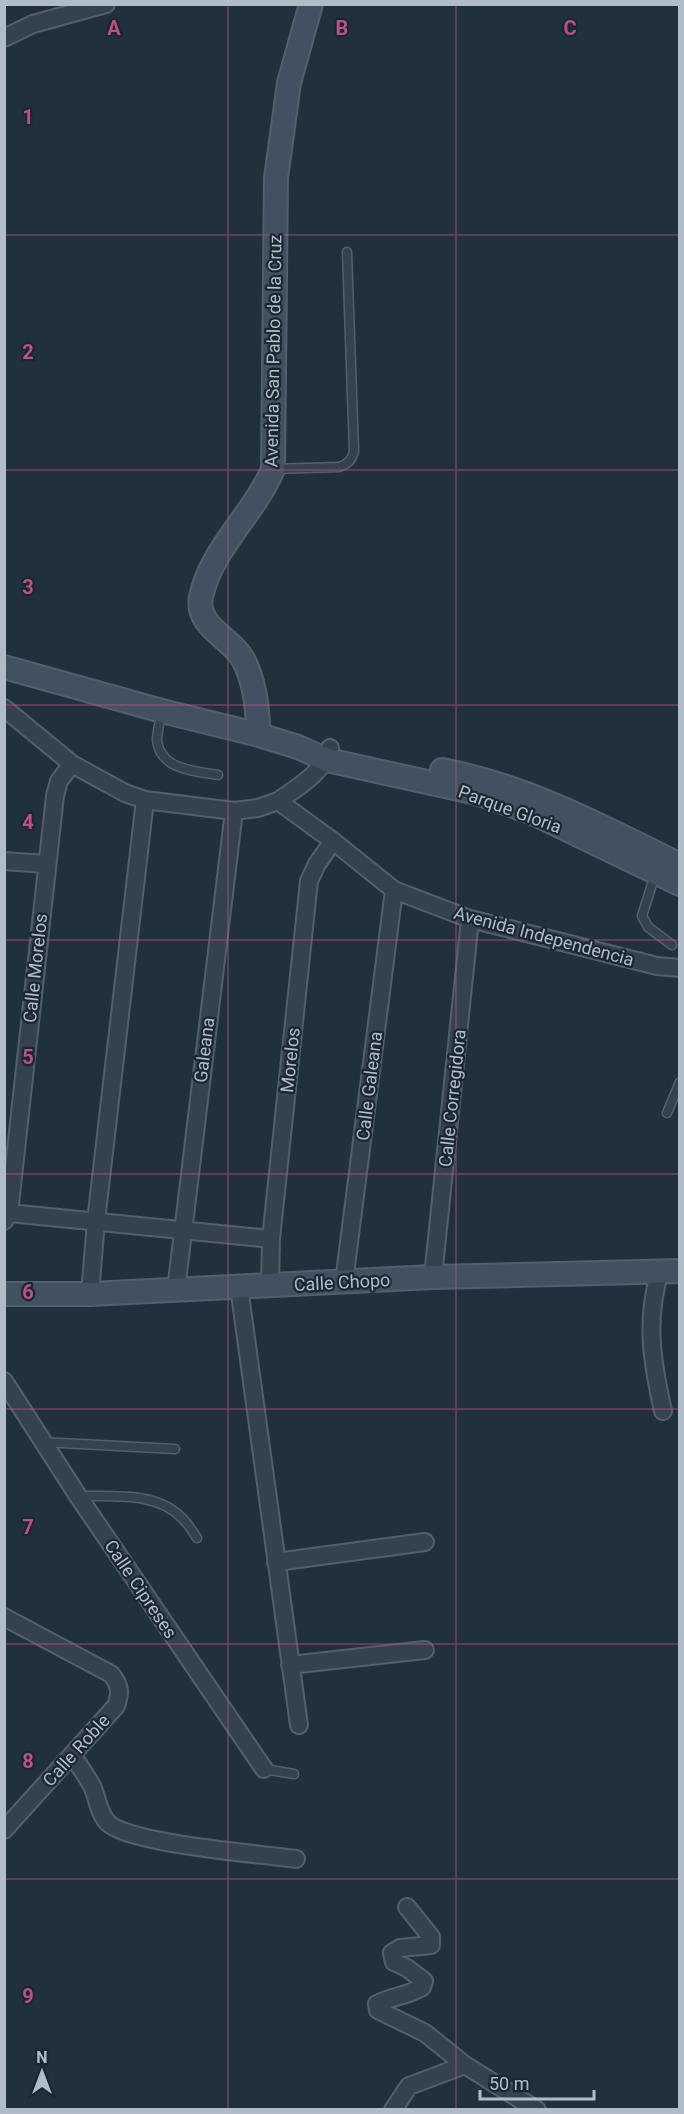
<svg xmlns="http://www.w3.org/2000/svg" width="684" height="2114" viewBox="0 0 684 2114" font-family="Roboto,sans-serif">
  <rect width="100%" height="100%" fill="#20303d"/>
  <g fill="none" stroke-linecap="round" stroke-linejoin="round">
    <defs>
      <path id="lane" d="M273 469 339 467C348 464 352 460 354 451L347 252
        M162 712C160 721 157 731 157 740 160 770 195 771 218 775
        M656 872 642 916 648 927 672 945
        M667 1113 680 1082
        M42 1442 175 1449
        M78 1496C113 1497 157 1491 183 1519 188 1524 193 1532 197 1538
        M264 1769 294 1774"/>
      <path id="street" d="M4 38 33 24 106 4
        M4 708 72 764 125 793 145 800 234 811 258 808 278 801 333 841 394 890 470 919 657 966 680 968
        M278 801C298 787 324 772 330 748
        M4 861 46 864
        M9 1213 271 1239
        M4 1221 9 1213 55 796 59 781 72 764
        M660 1271C645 1320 652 1362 663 1411
        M433 1277 470 919
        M344 1282 394 890
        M270 1285 271 1239 309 881 317 864 333 841
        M239 1287 299 1725
        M176 1290 234 811
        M90 1294 96 1221 145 800
        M4 1381 78 1496 264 1769
        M276 1562 425 1542
        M4 1617 111 1674C120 1685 121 1693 116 1706L4 1830
        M290 1665 425 1650
        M72 1755C79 1765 86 1775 92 1786 98 1798 98 1813 108 1823 130 1844 261 1854 296 1859
        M407 1907 431 1937V1945L400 1948 392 1953 394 1962 407 1968 424 1981 422 1987C408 1996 392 1996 377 2004L378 2010 425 2033 465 2065 537 2110
        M393 2110 409 2086 465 2065"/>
      <path id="secondary" d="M4 667 162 711 259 735 298 747 327 760 477 793 533 813 680 884
        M259 735C257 709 256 684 243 659 231 638 195 626 201 597 211 549 254 514 273 469L276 178 289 83 311 4
        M442 770C527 786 603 827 680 865
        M4 1294H90L433 1277 680 1271"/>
    </defs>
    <use href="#lane" stroke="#53606b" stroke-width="11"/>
    <use href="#street" stroke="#53606b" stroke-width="20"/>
    <use href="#secondary" stroke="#53606b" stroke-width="26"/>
    <use href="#lane" stroke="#34424d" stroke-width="8"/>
    <use href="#street" stroke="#34424d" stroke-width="16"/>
    <use href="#secondary" stroke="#425161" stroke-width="22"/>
  </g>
  <path fill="none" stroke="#bc5282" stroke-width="1.5" stroke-opacity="0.55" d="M228 4V2110M456 4V2110M4 235H680M4 470H680M4 705H680M4 940H680M4 1174H680M4 1409H680M4 1644H680M4 1879H680"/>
  <g text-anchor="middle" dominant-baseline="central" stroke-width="4.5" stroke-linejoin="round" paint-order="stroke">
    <g font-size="18" fill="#b0bdc9" stroke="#1a2732">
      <text transform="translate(273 351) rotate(-89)">Avenida San Pablo de la Cruz</text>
      <text transform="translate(510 809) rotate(20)">Parque Gloria</text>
      <text transform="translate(544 936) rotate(15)">Avenida Independencia</text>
      <text transform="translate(35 968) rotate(-84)">Calle Morelos</text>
      <text transform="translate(204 1050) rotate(-83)">Galeana</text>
      <text transform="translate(290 1060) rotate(-84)">Morelos</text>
      <text transform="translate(369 1086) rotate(-83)">Calle Galeana</text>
      <text transform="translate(452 1098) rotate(-84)">Calle Corregidora</text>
      <text transform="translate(342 1282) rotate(-3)">Calle Chopo</text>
      <text transform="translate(141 1589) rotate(56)">Calle Cipreses</text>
      <text transform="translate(76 1750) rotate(-48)">Calle Roble</text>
    </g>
  </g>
  <g font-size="20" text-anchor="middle" font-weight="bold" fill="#bc5282" stroke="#1a2732" stroke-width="4.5" stroke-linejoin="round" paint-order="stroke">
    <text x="114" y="35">A</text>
    <text x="342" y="35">B</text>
    <text x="570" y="35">C</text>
    <text x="28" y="124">1</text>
    <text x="28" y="359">2</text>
    <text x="28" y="594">3</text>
    <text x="28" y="829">4</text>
    <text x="28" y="1064">5</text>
    <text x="28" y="1299">6</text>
    <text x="28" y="1534">7</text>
    <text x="28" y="1768">8</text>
    <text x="28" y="2003">9</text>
  </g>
  <rect width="684" height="2114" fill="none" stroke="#b0bdc9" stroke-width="12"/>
  <g transform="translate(42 2072)" stroke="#1a2732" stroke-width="4.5" paint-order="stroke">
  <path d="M0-4.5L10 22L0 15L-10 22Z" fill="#b0bdc9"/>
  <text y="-9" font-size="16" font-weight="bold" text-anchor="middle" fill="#b0bdc9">N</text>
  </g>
  <path d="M480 2090v9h114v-9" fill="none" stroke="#b0bdc9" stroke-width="3"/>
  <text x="489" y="2090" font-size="18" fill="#b0bdc9" stroke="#1a2732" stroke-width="4.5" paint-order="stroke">50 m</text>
</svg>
